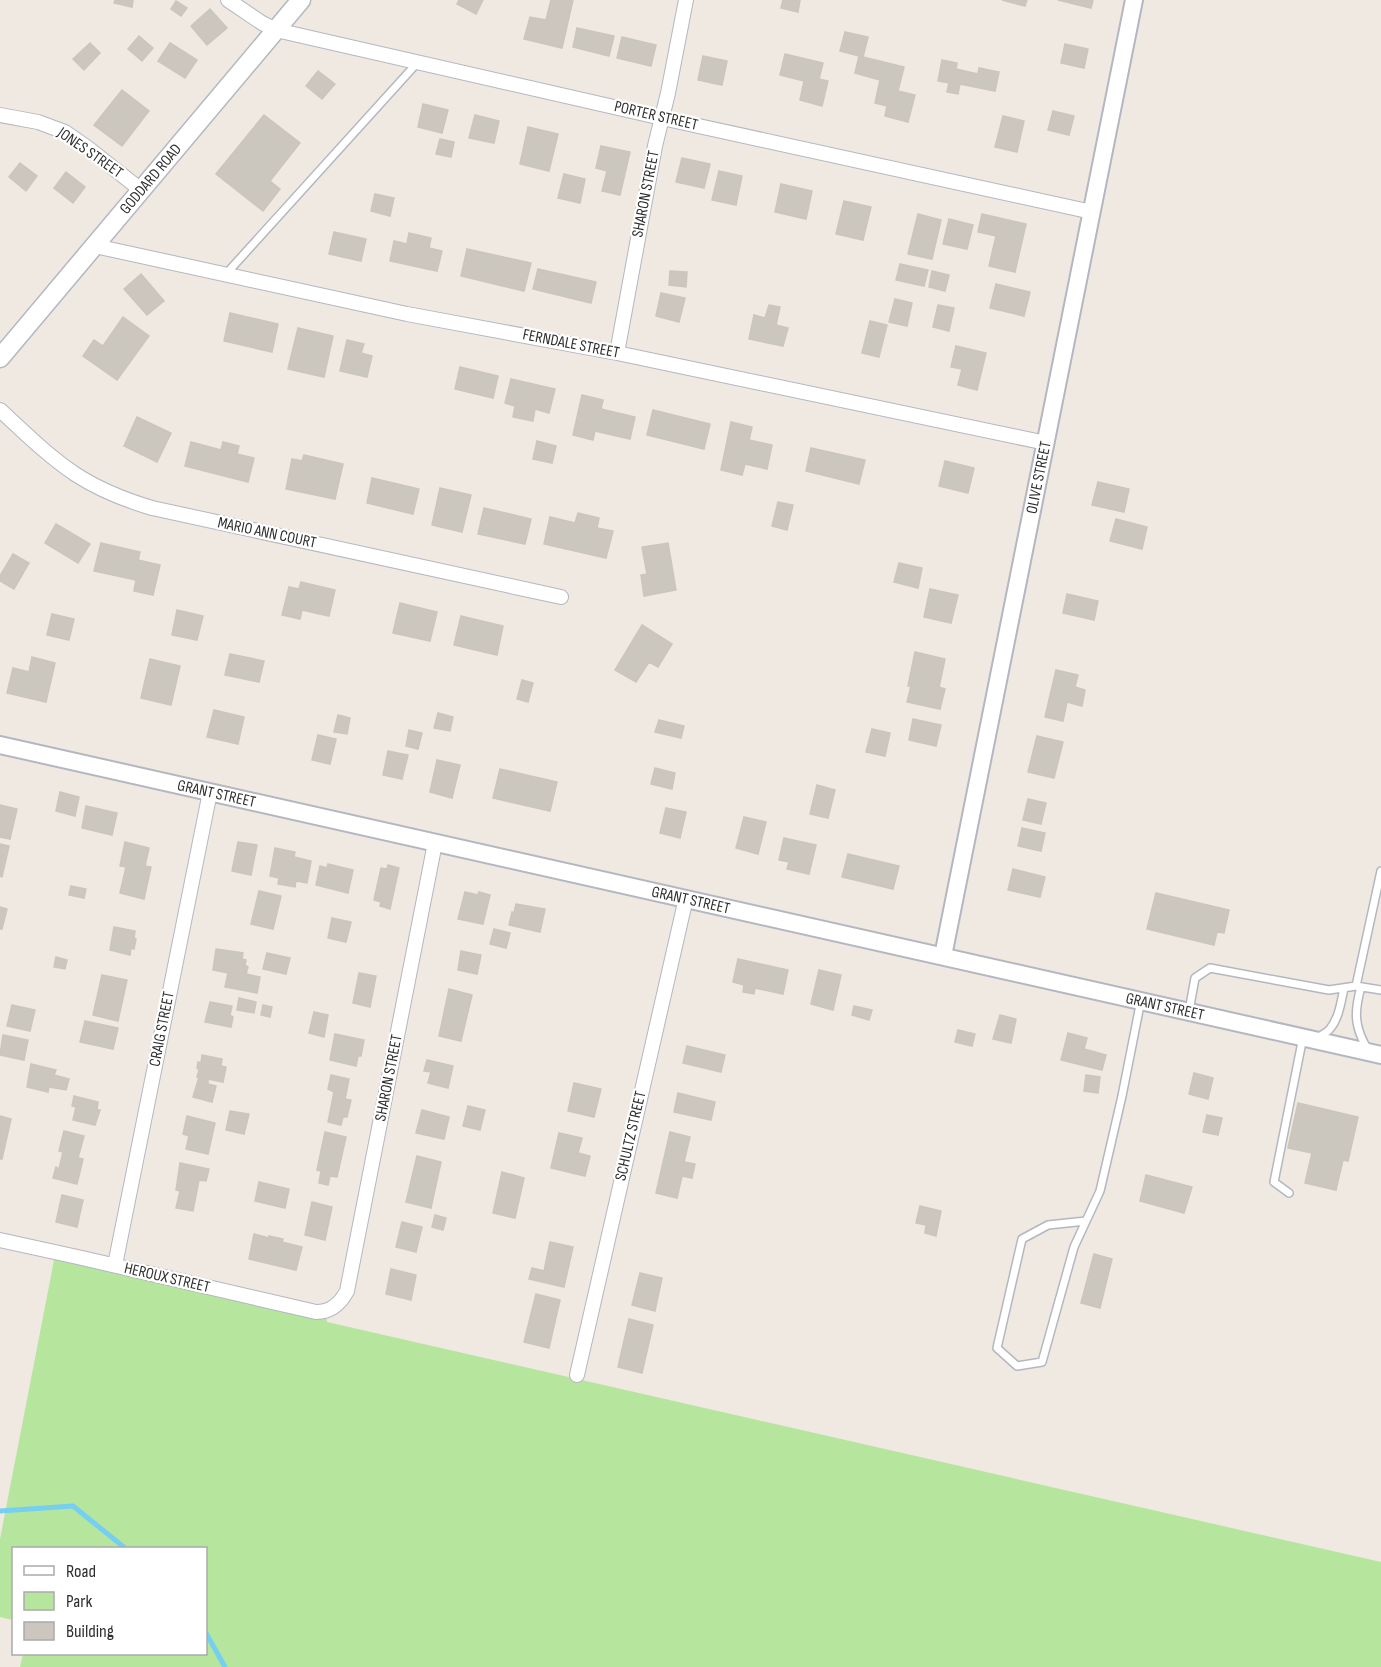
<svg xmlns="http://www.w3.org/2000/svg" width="1381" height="1667" viewBox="0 0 1381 1667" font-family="'Sofia Sans Condensed',sans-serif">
  <rect width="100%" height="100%" fill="#efe9e1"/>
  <path fill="#b6e59e" d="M55 1255 326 1315 327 1322 1381 1562V1667H20L23 1654H206V1548H14L13 1620 0 1617V1539Z"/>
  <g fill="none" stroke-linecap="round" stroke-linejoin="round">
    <path stroke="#75cff0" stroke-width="5" d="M0 1511 73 1506 125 1548
      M206 1633 225 1667"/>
  </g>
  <path fill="#cbc7bf" stroke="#cbc5ba" stroke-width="1.5" d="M115 0H133L132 7 114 3Z
    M459 0H483L476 14 457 4Z
    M551 0H573L562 48 524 39 530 17 546 20Z
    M783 0H800L798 12 781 8Z
    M1002 0H1027L1025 6Z
    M1058 0H1093L1091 8Z
    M176 1 187 8 181 16 171 9Z
    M210 9 227 28 207 45 191 26Z
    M577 28 614 36 609 56 573 47Z
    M845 32 868 37 863 57 904 67 898 91 915 95 908 122 885 116 887 106 875 103 880 80 855 73 859 56 840 51Z
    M139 36 153 48 142 61 128 49Z
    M622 37 656 45 651 66 617 58Z
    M90 43 100 53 84 70 73 59Z
    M170 43 197 60 185 78 158 61Z
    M1065 44 1088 49 1084 68 1061 63Z
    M785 54 823 63 819 79 828 81 822 106 800 100 804 81 780 75Z
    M703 56 727 61 722 85 698 80Z
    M942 60 957 63 956 69 978 74 979 68 999 72 995 91 960 84 958 94 947 92 949 83 938 81Z
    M318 71 335 84 322 99 306 86Z
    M122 90 149 111 122 146 94 125Z
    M423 104 448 110 442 133 418 127Z
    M1053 111 1074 116 1069 135 1048 130Z
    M264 115 300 143 270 181 280 189 263 211 216 174Z
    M475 115 499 121 494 143 469 138Z
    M1003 116 1024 121 1017 152 995 147Z
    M528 127 558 134 549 171 520 164Z
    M440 139 454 142 451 157 436 154Z
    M601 146 630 152 620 195 602 191 607 171 596 168Z
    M682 158 710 164 704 188 676 182Z
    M20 163 37 176 26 191 9 177Z
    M719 171 742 176 736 205 712 200Z
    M66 172 85 187 73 203 54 188Z
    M564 174 585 179 580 203 558 198Z
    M781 184 812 191 806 219 775 212Z
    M375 194 394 198 390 216 371 211Z
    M844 201 871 207 863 240 836 234Z
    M918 214 941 220 932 259 908 254Z
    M982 214 1026 224 1015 272 989 266 996 236 978 232Z
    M949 219 973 225 967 249 943 244Z
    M334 232 366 239 361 261 329 254Z
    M409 233 431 238 429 248 442 251 437 271 390 261 394 241 407 244Z
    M467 249 531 263 524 291 461 276Z
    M900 264 928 270 924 286 896 280Z
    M538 269 596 282 591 303 533 289Z
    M670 271 687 272 686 287 669 285Z
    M932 271 949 275 945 291 929 287Z
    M141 274 164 301 147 315 124 289Z
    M996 284 1030 292 1024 316 990 308Z
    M661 293 685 298 679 322 656 316Z
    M895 299 912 303 907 326 889 322Z
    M769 305 780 307 776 325 788 328 783 346 749 339 754 315 765 318Z
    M938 305 954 308 949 331 933 327Z
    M230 313 278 324 272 352 224 341Z
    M123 317 149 336 117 380 83 356 94 340 103 346Z
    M870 321 887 325 879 357 862 353Z
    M298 328 333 336 324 377 288 369Z
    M347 340 364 344 361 353 372 356 367 377 340 371Z
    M956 346 986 353 977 390 958 385 962 369 951 367Z
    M460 367 498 376 493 398 455 389Z
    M511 379 555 389 549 413 535 409 533 421 513 417 515 406 505 403Z
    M582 395 603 400 601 409 635 417 630 439 595 431 593 440 573 435Z
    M653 410 710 424 704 449 647 435Z
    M137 417 171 433 157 462 124 446Z
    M731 422 752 427 749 440 772 445 767 469 745 464 742 475 721 470Z
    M537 441 556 446 552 463 533 459Z
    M191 442 221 450 223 442 239 446 237 454 254 458 248 482 185 466Z
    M811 448 865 460 859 484 806 471Z
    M304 455 343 464 335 499 286 489 292 459 302 461Z
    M945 461 974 468 968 493 939 486Z
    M372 478 419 489 413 514 367 503Z
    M1098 482 1129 489 1124 512 1092 505Z
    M440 488 471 495 462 532 432 525Z
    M778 502 793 505 787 530 772 526Z
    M484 508 531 519 525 544 478 534Z
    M578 513 599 518 597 528 613 531 606 558 544 544 550 517 575 523Z
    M1116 519 1147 527 1142 549 1110 541Z
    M56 524 90 544 78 563 45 543Z
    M101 543 140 552 138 560 160 565 153 595 134 591 136 580 94 571Z
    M668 543 676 590 644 596 641 575 647 574 642 547Z
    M13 554 29 563 14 589 0 581V576Z
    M899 563 922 568 918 588 894 582Z
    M301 582 335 590 329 616 302 610 300 619 282 615 289 587 299 589Z
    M930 589 958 595 951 623 924 617Z
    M1067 594 1098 601 1094 620 1063 613Z
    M400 603 437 612 430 641 393 633Z
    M177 610 203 616 197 640 172 635Z
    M52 614 74 619 69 640 47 635Z
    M461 616 503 626 497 655 454 645Z
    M642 625 672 644 658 667 649 662 636 682 615 670Z
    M915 652 945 659 939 687 945 689 940 709 907 702 911 686H908Z
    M230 654 264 661 259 682 225 675Z
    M32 657 55 663 46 702 7 693 13 668 29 672Z
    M150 659 180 666 171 705 141 698Z
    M1056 670 1078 675 1075 687 1085 690 1082 706 1067 702 1063 721 1045 717Z
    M522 680 533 683 528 702 517 699Z
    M214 710 244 717 238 744 207 737Z
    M438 713 453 717 450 731 434 728Z
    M338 715 350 718 347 734 334 732Z
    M913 719 941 725 936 746 909 740Z
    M659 720 684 726 681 738 655 732Z
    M872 729 890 733 885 756 866 752Z
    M409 730 422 733 418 749 406 746Z
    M318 735 336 739 330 764 312 760Z
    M1037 736 1063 742 1054 778 1028 772Z
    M388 751 408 755 402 779 383 775Z
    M437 760 460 765 452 798 430 792Z
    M655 768 675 773 672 789 651 784Z
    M500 769 557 782 550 811 493 798Z
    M817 785 835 790 828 818 810 814Z
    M60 792 79 797 75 816 56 811Z
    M1028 799 1046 803 1041 824 1023 820Z
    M0 805 17 809 10 839 0 837Z
    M86 806 117 813 112 835 82 828Z
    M666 808 686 812 680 838 660 833Z
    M744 817 766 822 758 854 736 848Z
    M1022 828 1045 833 1041 851 1018 846Z
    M784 838 816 845 809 874 787 869 789 862 779 860Z
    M125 842 149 848 145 866 151 867 144 899 120 893 126 867 120 866Z
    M238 842 257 845 251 875 232 871Z
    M0 844 9 846 2 877 0 876Z
    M275 848 295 852 294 857 311 861 307 883 296 881 295 887 278 884 279 878 270 876Z
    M848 854 899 866 893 889 842 877Z
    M328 864 353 870 348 893 316 885 320 866 327 868Z
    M388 865 399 868 390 909 380 906 381 902 374 900 381 868 387 869Z
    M1013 869 1045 877 1040 897 1008 890Z
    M71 886 86 889 84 898 69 895Z
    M259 891 281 896 273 929 251 924Z
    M465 892 478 895 479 892 490 895 483 924 458 919Z
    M1156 893 1229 910 1224 933 1217 932 1214 945 1147 929Z
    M516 904 545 909 540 932 509 925 512 912 514 913Z
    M0 907 7 909 2 929H0Z
    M332 918 351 922 346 942 328 938Z
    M114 927 135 931 134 938 136 939 134 949 131 948 130 955 110 950Z
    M494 929 510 933 506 948 490 944Z
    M216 949 243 953 242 959 246 960 245 965 248 967 246 974 260 977 257 993 225 987 228 973 213 970Z
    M461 951 481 955 477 974 458 970Z
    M267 953 290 958 286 974 263 969Z
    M56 957 67 960 65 969 54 967Z
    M738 959 788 970 783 994 755 988 754 994 743 992 744 985 733 982Z
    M819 970 841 975 833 1010 811 1004Z
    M359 973 376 976 370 1007 353 1003Z
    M102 975 127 980 118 1021 93 1015Z
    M449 989 472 995 461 1041 439 1036Z
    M239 998 256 1002 254 1013 237 1010Z
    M210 1002 232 1006 230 1015 233 1017 231 1027 205 1022Z
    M12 1005 35 1010 30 1031 7 1026Z
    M263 1005 272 1007 270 1017 261 1015Z
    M854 1006 872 1010 869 1020 852 1015Z
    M314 1012 328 1015 324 1037 309 1033Z
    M1000 1015 1016 1019 1011 1043 993 1039Z
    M85 1021 118 1028 113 1049 80 1042Z
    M958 1030 975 1034 972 1046 955 1042Z
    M1068 1033 1087 1038 1084 1049 1106 1055 1102 1070 1061 1060Z
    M335 1034 364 1040 361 1056H358L356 1066 330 1060Z
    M3 1035 28 1040 24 1060 0 1055Z
    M687 1046 725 1055 721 1072 683 1063Z
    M202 1055 222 1059 221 1066 226 1067 223 1082 208 1079V1084L216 1086 212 1102 193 1097 199 1077H197L199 1070 197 1068 198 1062 201 1063Z
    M427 1060 453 1066 448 1088 428 1083 431 1072 424 1071Z
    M31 1064 56 1070 54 1075 69 1079 66 1090 49 1087 48 1092 27 1087Z
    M1194 1073 1213 1078 1208 1099 1189 1094Z
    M331 1075 349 1079 345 1099 351 1100 347 1117H343L341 1125 328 1122 334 1092 328 1089Z
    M1086 1075 1100 1077 1098 1093 1084 1091Z
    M574 1083 601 1089 594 1117 568 1111Z
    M678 1093 715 1102 711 1120 674 1112Z
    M74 1096 98 1102 97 1110H100L95 1125 73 1120 76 1107 72 1106Z
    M1298 1103 1358 1117 1348 1161 1343 1160 1336 1190 1305 1183 1312 1153 1288 1148Z
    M468 1106 485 1110 480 1130 463 1126Z
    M422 1110 449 1117 444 1139 416 1133Z
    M230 1111 249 1114 244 1134 226 1130Z
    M1207 1115 1222 1118 1218 1135 1203 1132Z
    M0 1116 11 1119 2 1159H0Z
    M187 1116 215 1123 208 1154 186 1149 189 1136 183 1134Z
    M64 1131 84 1136 78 1158 83 1159 77 1184 53 1178 56 1167 59 1169 63 1152 59 1151Z
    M325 1132 346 1137 337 1177 330 1176 328 1185 319 1183 321 1171 317 1170Z
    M670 1132 690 1137 684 1162 695 1164 692 1178 682 1176 677 1198 656 1193Z
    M559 1133 582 1138 578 1153 590 1156 585 1176 551 1168Z
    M417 1156 441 1162 431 1208 406 1202Z
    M180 1163 209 1169 206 1181 199 1180 193 1211 176 1208 180 1191 176 1190Z
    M502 1172 524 1178 515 1218 493 1213Z
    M1146 1175 1192 1187 1184 1213 1140 1201Z
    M259 1182 289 1189 285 1208 255 1201Z
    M62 1195 83 1200 77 1227 56 1222Z
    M312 1202 332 1207 325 1240 305 1235Z
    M920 1206 941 1211 936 1236 925 1233 926 1225 916 1223Z
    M435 1215 446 1218 443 1230 432 1227Z
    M402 1222 422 1227 416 1252 396 1247Z
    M254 1234 269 1238V1236L283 1239 282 1242 302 1247 296 1270 249 1259Z
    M550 1242 573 1247 564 1287 529 1279 532 1268 544 1271Z
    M1094 1254 1112 1259 1100 1308 1081 1303Z
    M391 1269 416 1275 411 1300 386 1294Z
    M640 1273 662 1278 655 1311 632 1305Z
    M536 1294 560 1300 549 1348 524 1342Z
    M629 1319 653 1325 642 1373 618 1367Z"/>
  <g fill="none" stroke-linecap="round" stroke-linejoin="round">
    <defs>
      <path id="service" d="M226 274 418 62
        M1356 986 1381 871
        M1361 987C1354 1012 1354 1027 1368 1050
        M1189 1011 1195 978 1210 968 1329 990 1356 986 1381 990
        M1317 1038C1320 1036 1326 1033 1329 1030 1339 1019 1341 1002 1344 988
        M1289 1193 1274 1182 1303 1037
        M1086 1221 1048 1225 1022 1239 997 1348 1017 1366 1042 1362 1074 1247 1100 1191 1122 1096 1141 1000"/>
      <path id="minor" d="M228 0 262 23 276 30 662 118 1092 212
        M0 115 38 122 65 132 88 148 141 190
        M95 246 407 314 617 353 1046 443
        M617 353 655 146 668 93 686 0
        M0 410C24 432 48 456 75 474 98 489 125 500 152 508L561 597
        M0 1240 82 1258 316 1312C331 1312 340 1304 347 1291L435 843
        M115 1265 210 792
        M577 1375 686 898"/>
      <g id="tertiary">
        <path id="s1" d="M0 745 1381 1055"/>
        <path id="s2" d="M943 956 1134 0"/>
      </g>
      <g id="secondary">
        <path id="s3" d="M0 358 301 0"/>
      </g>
    </defs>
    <use href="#service" stroke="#b4b7c1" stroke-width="10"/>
    <use href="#minor" stroke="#b4b7c1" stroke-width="16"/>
    <use href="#tertiary" stroke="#b4b7c1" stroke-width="20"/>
    <use href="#secondary" stroke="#b4b7c1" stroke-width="21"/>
    <use href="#service" stroke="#fff" stroke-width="7"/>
    <use href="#minor" stroke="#fff" stroke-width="14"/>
    <use href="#tertiary" stroke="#fff" stroke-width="16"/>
    <use href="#secondary" stroke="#fff" stroke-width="18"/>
  </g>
  <g text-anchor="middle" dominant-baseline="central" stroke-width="4.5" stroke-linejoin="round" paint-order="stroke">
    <g font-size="16" fill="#2e2e2e" stroke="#fff">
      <text transform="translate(656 116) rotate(13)">PORTER STREET</text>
      <text transform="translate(90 153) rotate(35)">JONES STREET</text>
      <text stroke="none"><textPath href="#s3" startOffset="234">GODDARD ROAD</textPath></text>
      <text transform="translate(646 194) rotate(-79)">SHARON STREET</text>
      <text transform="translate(571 344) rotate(11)">FERNDALE STREET</text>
      <text stroke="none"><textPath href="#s2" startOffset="488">OLIVE STREET</textPath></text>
      <text transform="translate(267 533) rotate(12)">MARIO ANN COURT</text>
      <text stroke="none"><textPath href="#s1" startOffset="222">GRANT STREET</textPath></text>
      <text stroke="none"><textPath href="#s1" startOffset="708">GRANT STREET</textPath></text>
      <text stroke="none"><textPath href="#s1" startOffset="1194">GRANT STREET</textPath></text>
      <text transform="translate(162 1029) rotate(-79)">CRAIG STREET</text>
      <text transform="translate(389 1078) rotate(-79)">SHARON STREET</text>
      <text transform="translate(631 1136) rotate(-77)">SCHULTZ STREET</text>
      <text transform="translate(167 1278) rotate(13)">HEROUX STREET</text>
    </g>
  </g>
  <rect x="12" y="1547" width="195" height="108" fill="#ffffff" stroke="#ababab" stroke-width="1.5"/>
  <rect x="24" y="1566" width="30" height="9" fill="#ffffff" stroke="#ababab" stroke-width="1.5"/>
  <text x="66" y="1577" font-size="18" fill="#2e2e2e">Road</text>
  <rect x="24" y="1592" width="30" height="18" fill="#b6e59e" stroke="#ababab" stroke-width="1.5"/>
  <text x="66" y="1607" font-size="18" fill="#2e2e2e">Park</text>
  <rect x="24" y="1622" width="30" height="18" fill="#cbc7bf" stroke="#ababab" stroke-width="1.5"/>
  <text x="66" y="1637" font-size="18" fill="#2e2e2e">Building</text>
</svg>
